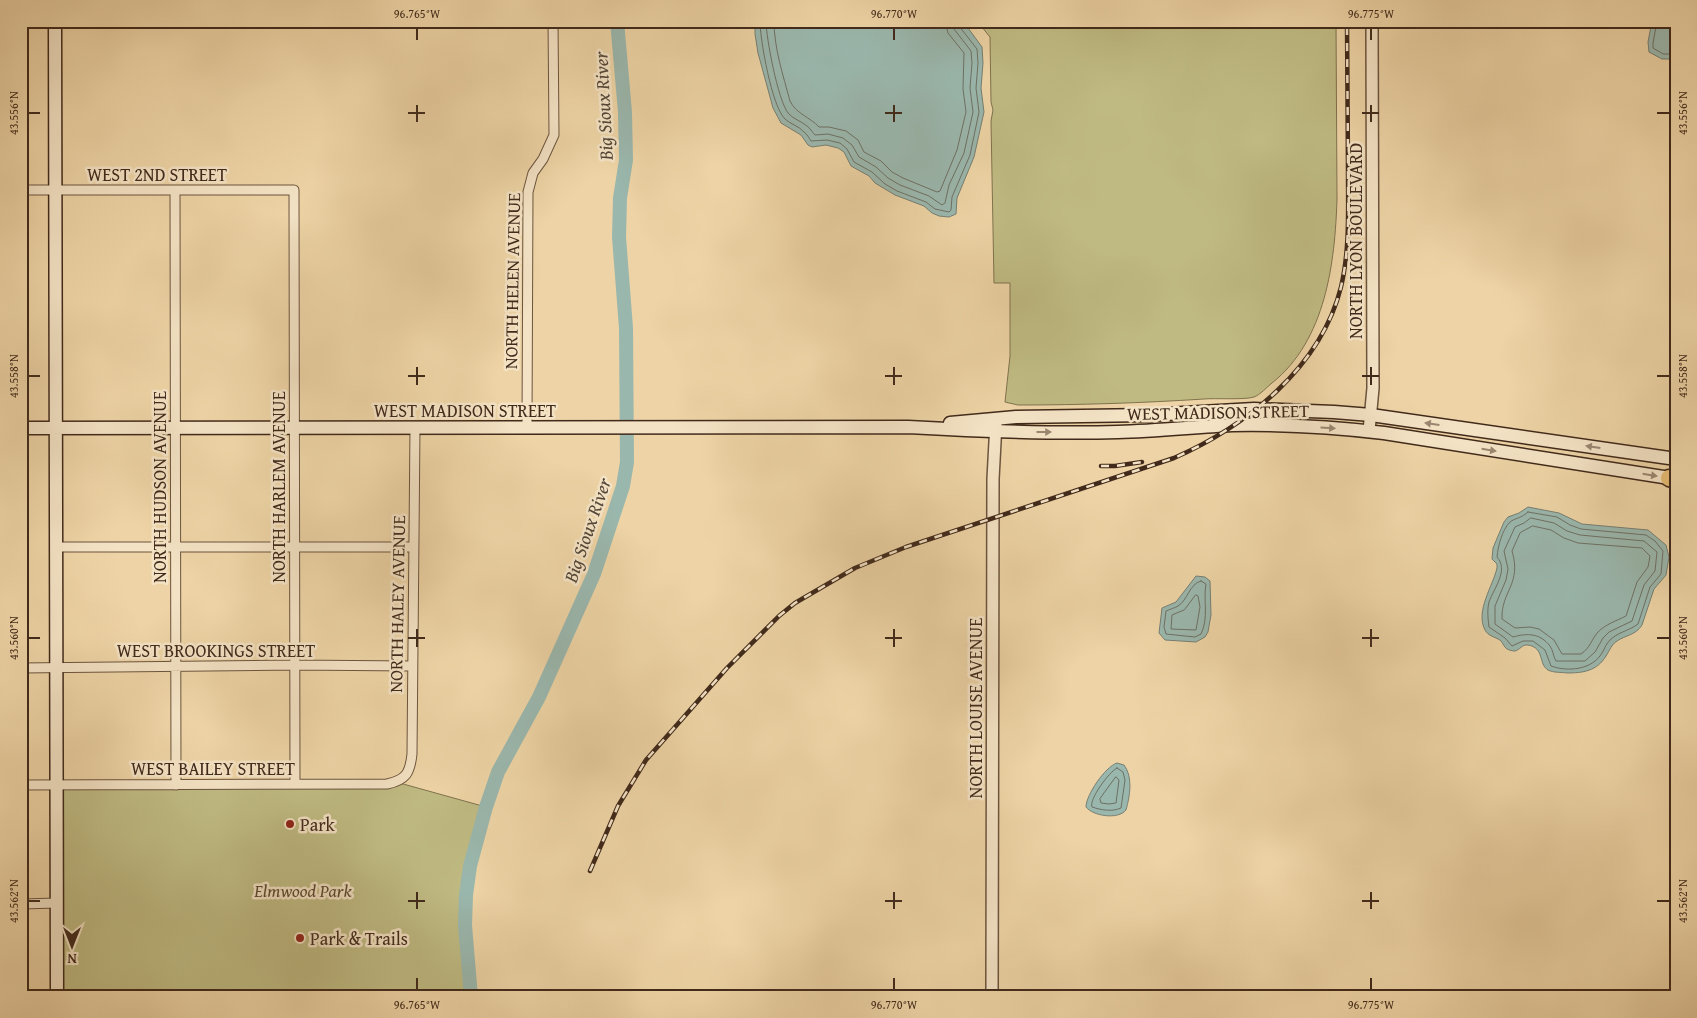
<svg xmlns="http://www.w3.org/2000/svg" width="1697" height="1018" viewBox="0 0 1697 1018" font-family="'Gentium Book Plus',serif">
  <rect width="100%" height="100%" fill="#edd3a5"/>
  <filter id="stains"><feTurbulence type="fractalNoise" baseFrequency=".004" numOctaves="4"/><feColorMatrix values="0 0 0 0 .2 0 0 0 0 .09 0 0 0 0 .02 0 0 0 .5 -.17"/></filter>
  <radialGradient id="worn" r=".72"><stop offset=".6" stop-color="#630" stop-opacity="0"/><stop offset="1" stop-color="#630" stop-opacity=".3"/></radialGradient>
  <path fill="#bfba82" stroke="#80724e" d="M977 21H1336L1337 199C1335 262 1326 340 1272 383 1267 387 1260 395 1254 397 1245 400 1215 398 1204 399 1142 403 1080 405 1018 405L1005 402 1010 356V283H994L991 121 993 110 991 102 990 37Z
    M396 782 486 807C478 836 468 866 466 897 464 930 468 963 471 997H58V785Z"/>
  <path fill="#9ab7ad" stroke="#767f73" d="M755 21H961L968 28 982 47 983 63 981 88 984 112 974 157 957 198 956 214 949 217 939 216 932 213 924 206 895 195 875 183 869 176 851 166 844 152 838 148 826 145 812 147 808 145 801 135 781 123 773 108 758 53 755 34Z
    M1652 21H1676V59H1662L1649 52 1648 42Z
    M1528 507 1559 513 1582 524 1648 530 1666 545 1669 557 1666 575 1654 589 1642 625C1636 635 1626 635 1617 641 1611 645 1610 650 1606 656 1597 671 1583 673 1567 673 1561 672 1554 673 1548 670 1538 664 1545 648 1528 645 1522 644 1520 650 1515 651 1512 651 1509 650 1507 649 1504 647 1503 643 1500 640 1495 637 1488 636 1485 630 1475 611 1493 586 1497 568V564L1492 559 1493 548 1504 522 1508 517 1519 513Z
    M1196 576 1205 577 1210 581 1211 615 1208 632 1205 637 1196 642 1165 640 1159 633 1162 608 1176 602Z
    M1117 763 1124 765C1133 777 1130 796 1126 810 1118 820 1093 816 1086 807 1086 795 1105 767 1117 763Z"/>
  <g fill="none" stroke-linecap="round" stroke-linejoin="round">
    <path stroke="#6e7064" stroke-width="1" d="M760 21C760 40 772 107 785 119 790 124 799 126 804 132 807 134 809 138 811 141L827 140 840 143 847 149 854 162 872 172 885 184 897 191 926 202 935 209 949 212 951 210 952 197 970 155 979 112 976 88 978 63 977 49 959 26 958 21
      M766 21C766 38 778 100 788 113 793 119 801 121 807 126 810 128 812 132 815 135L828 134 843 138 852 145 859 157 876 167 888 178 900 185 929 196 942 205 945 203 949 185 964 153 973 112 970 88 972 63 971 51 954 29 952 21
      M774 21C774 48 783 75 790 101 796 114 810 117 819 127H829L846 131 858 140 864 152 881 161 892 172 903 178 937 192 940 191 957 150 966 112 963 89 964 53 948 33 945 21
      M1657 21 1653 43V48L1663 54H1676
      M1528 512 1557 517 1570 525 1581 529 1646 535 1655 541 1663 551 1661 574 1650 587 1638 624 1635 626C1627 631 1617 633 1610 640 1606 644 1605 648 1602 653 1592 670 1568 672 1551 666L1545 650 1533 641H1523L1512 646 1505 638 1489 627C1488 619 1487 610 1489 602 1494 588 1509 570 1497 557 1498 546 1502 530 1510 522 1515 518 1522 518 1528 512Z
      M1531 518 1554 523 1567 531 1580 535 1644 541 1657 552 1655 571 1644 585 1632 621 1609 632 1603 638 1595 652 1585 661H1556C1553 656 1553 650 1550 646 1540 633 1527 633 1513 637L1495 624V606L1506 580 1508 569 1504 551 1515 527 1524 523Z
      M1533 526 1551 530 1564 538 1578 543 1642 548 1650 556 1648 567 1637 582 1626 616C1616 621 1606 624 1598 632 1591 640 1591 647 1581 654H1562L1554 640 1539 629 1530 627 1515 628 1502 619C1501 591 1522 584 1512 551L1520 533Z
      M1201 581 1206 584C1203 600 1209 618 1201 634L1195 637 1166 634 1164 627 1166 611C1170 609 1175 608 1178 606 1188 600 1189 584 1201 581Z
      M1196 595 1198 596 1200 607 1196 630 1171 629 1172 615 1184 610Z
      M1117 768 1123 772 1125 780 1121 808C1112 812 1101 810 1092 807 1089 799 1109 772 1117 768Z
      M1116 777 1119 780 1116 803 1109 804 1101 803 1100 799Z"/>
    <path stroke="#9ab7ad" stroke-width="14" d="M471 997 465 925 466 895 470 866 486 807 498 772 539 697 594 574 623 486 627 462 626 328 619 237 620 198 626 160 625 112 617 21"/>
    <defs>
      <path id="minor" d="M21 190H294L295 784
        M175 190 176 785
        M527 427 528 192 533 173 543 159 554 135 553 21
        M57 547H413
        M21 668 294 665 412 666
        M21 785 387 784C406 780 410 773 412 754L415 427
        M21 904 57 903"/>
      <path id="tertiary" d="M1369 431 1373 388 1372 21
        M992 997 993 479 996 423"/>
      <path id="secondary" d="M55 21 57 997
        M950 423 1016 417 1148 415 1254 409 1334 412 1371 415 1676 459
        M21 428 908 427C978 431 1048 434 1118 432 1156 431 1194 427 1232 425 1282 424 1333 427 1384 433L1676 479"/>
      <path id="motorway" d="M1669 478 1676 480"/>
    </defs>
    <use href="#minor" stroke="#6c543e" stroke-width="11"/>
    <use href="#tertiary" stroke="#6c543e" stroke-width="14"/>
    <use href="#secondary" stroke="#412a1b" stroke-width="15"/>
    <use href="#motorway" stroke="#412a1b" stroke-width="19"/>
    <use href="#minor" stroke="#f3e2c4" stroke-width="9"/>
    <use href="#tertiary" stroke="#f3e2c4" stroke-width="11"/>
    <use href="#secondary" stroke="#f3e2c4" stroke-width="12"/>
    <use href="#motorway" stroke="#e6ba72" stroke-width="16"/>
    <defs>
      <path id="rail" d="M1101 466H1115L1142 462
        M590 871 618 806 646 760 727 668 779 616 795 603 855 568 906 547 1174 458C1247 426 1321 367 1341 287 1350 249 1348 208 1348 169 1348 120 1347 71 1347 21"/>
    </defs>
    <use href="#rail" stroke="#412a1b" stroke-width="4.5"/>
    <use href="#rail" stroke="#f3e2c4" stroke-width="2.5" stroke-dasharray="8" stroke-linecap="butt"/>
  </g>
  <defs><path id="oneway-solid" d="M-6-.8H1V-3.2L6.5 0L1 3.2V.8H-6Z" transform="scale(1.25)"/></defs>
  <g fill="#9a8670">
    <use href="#oneway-solid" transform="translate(1432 424) rotate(-172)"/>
    <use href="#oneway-solid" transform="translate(1328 428) rotate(4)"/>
    <use href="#oneway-solid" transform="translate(1044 432)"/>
    <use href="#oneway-solid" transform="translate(1593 447) rotate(-172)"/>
    <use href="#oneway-solid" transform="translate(1489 450) rotate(9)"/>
    <use href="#oneway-solid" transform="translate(1650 475) rotate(9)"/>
  </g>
  <path fill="none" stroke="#412a1b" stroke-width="2" d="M417 28V40M894 28V40M1371 28V40M417 105V122M894 105V122M1371 105V122M28 113H40M408 113H425M885 113H902M1362 113H1379M1657 113H1670M417 367V385M894 367V385M1371 367V385M28 376H40M408 376H425M885 376H902M1362 376H1379M1657 376H1670M417 629V647M894 629V647M1371 629V647M28 638H40M408 638H425M885 638H902M1362 638H1379M1657 638H1670M417 892V909M894 892V909M1371 892V909M28 901H40M408 901H425M885 901H902M1362 901H1379M1657 901H1670M417 978V990M894 978V990M1371 978V990"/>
  <g fill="#8f2418" stroke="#f3e2c4" stroke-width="2">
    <circle cx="290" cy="824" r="5"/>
    <circle cx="300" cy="938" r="5"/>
  </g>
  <g text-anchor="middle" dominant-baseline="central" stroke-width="5" stroke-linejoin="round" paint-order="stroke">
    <g font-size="18" fill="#412a1b" stroke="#f3e2c4">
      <text x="157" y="174">WEST 2ND STREET</text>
      <text transform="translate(1355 241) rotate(-90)">NORTH LYON BOULEVARD</text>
      <text transform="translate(512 281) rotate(-89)">NORTH HELEN AVENUE</text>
      <text x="465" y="410">WEST MADISON STREET</text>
      <text transform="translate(1218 412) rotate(-1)">WEST MADISON STREET</text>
      <text transform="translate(159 487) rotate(-90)">NORTH HUDSON AVENUE</text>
      <text transform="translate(278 487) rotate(-90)">NORTH HARLEM AVENUE</text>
      <text transform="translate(397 604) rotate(-89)">NORTH HALEY AVENUE</text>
      <text x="216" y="650">WEST BROOKINGS STREET</text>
      <text transform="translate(975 708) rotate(-90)">NORTH LOUISE AVENUE</text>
      <text x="213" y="768">WEST BAILEY STREET</text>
    </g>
    <g font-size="18" fill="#412a1b" stroke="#f3e2c4" text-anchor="start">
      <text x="300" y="824">Park</text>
      <text x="310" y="938">Park &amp; Trails</text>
    </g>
    <g font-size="18" font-style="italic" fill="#5a4730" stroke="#f3e2c4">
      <text x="303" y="890">Elmwood Park</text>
    </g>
    <g font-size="19" font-style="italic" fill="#534638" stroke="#f3e2c4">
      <text transform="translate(603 106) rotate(-93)">Big Sioux River</text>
      <text transform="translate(587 530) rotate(-71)">Big Sioux River</text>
    </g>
  </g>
  <rect width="1697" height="1018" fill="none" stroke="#edd3a5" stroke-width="55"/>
  <g transform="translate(72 946) rotate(180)" stroke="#f3e2c4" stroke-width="4" paint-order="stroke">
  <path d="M0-4L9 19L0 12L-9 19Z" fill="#412a1b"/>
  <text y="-8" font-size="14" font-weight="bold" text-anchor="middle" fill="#412a1b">N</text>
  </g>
  <rect x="28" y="28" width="1642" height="962" fill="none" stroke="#412a1b" stroke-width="2"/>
  <g font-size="12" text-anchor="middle" fill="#412a1b">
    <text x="417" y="18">96.765°W</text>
    <text x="894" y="18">96.770°W</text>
    <text x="1371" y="18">96.775°W</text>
    <text transform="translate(1683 113) rotate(-90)" y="4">43.556°N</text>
    <text transform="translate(14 113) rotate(-90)" y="4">43.556°N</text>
    <text transform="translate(1683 376) rotate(-90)" y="4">43.558°N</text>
    <text transform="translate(14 376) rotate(-90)" y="4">43.558°N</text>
    <text transform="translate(1683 638) rotate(-90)" y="4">43.560°N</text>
    <text transform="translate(14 638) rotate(-90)" y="4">43.560°N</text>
    <text transform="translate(1683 901) rotate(-90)" y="4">43.562°N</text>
    <text transform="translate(14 901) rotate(-90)" y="4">43.562°N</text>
    <text x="417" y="1009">96.765°W</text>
    <text x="894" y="1009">96.770°W</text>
    <text x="1371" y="1009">96.775°W</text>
  </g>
  <rect width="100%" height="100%" filter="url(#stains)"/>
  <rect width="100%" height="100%" fill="url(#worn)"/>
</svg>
